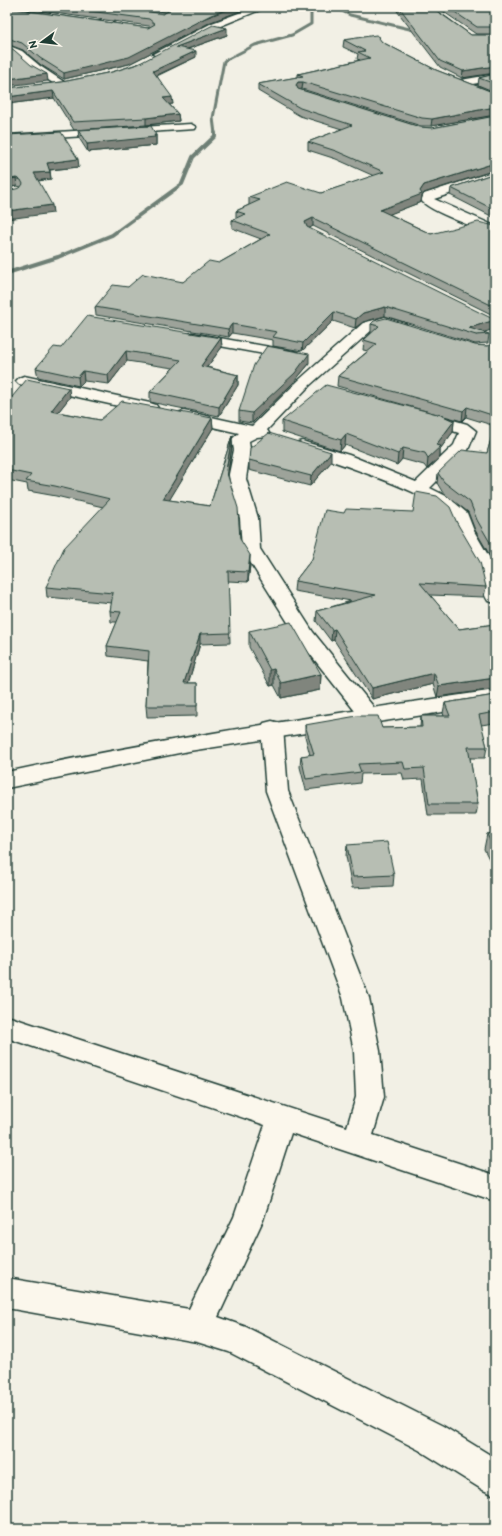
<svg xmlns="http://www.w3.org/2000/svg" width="502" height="1536" viewBox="0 0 502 1536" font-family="Itim,sans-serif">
  <rect width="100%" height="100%" fill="#f2f0e5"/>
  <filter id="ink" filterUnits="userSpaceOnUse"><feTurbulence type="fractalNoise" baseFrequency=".025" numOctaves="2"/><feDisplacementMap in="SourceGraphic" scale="8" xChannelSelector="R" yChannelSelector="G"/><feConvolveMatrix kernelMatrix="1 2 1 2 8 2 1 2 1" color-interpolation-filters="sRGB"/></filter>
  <g filter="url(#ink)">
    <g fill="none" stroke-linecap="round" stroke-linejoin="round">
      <path stroke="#6e7f75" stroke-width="3" d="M334 7 350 15 418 31
        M495 78 474 83 495 91
        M215 134 213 118 224 61 255 45 292 35 311 24V7"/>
      <path stroke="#6e7f75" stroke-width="4" d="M7 273 58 257 112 235 182 184 193 157 215 136V133"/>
      <defs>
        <path id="minor" d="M23 7H35L7 19V13Z
          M133 7 137 10 136 12 102 26 99 27 94 24Z
          M255 7H267L218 27 161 56 158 57 153 54 212 23Z
          M7 45 22 51 40 66 67 84 62 87 58 86 32 70 16 55 7 51Z
          M495 74V80L461 86 456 83 461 80Z
          M191 124 196 127 195 129 7 141V135Z
          M495 171V179L434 199 495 226V234C481 230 428 211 421 200L424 194Z
          M385 317 405 323 407 326 405 329 400 330 385 326 373 329 309 386 267 430 269 433 267 436 257 437 249 441 250 450 246 479 258 518 260 549 313 632 376 710 380 715 376 720 369 722 362 720 299 640 242 549 240 518 228 479 234 450 232 439 239 433 178 419 176 416 178 413 184 411 252 426 299 380 363 323Z
          M192 333 292 351 297 352 299 355 297 358 292 359 187 340 185 337 187 334Z
          M24 376 150 403 156 405 158 408 156 411 150 413 19 384 16 381 19 378Z
          M425 412 467 424 476 431 468 450 430 488 448 497 467 513 474 531 495 567V603L488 601C482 592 483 585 481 575 477 559 462 545 456 530 454 525 453 519 450 515 433 493 326 459 296 449L294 446 296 443 302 441 308 443 349 455 416 482 454 445 459 433 419 420 417 417 419 414Z
          M272 721 280 723 283 728 288 791 369 998 380 1051 384 1097 373 1135 495 1175V1201L291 1133 263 1220 218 1317 246 1327 443 1426 495 1458V1495L483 1490 419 1450 229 1352 197 1342 7 1308V1278L189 1309 234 1217 265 1125 7 1038V1016L347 1127 356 1097 354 1051 343 998 266 791 261 728 264 723Z"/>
        <path id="tertiary" d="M495 690V704L189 751 7 788V772C168 737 332 714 495 690Z"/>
      </defs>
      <use href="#minor" stroke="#1f3d34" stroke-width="3"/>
      <use href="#tertiary" stroke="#1f3d34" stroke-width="3"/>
      <use href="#minor" fill="#fbf7ec" fill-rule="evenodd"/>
      <use href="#tertiary" fill="#fbf7ec" fill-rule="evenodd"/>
    </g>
    <path fill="#9da39a" stroke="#1f3d34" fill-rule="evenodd" d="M7 7H123L163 14 166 13 164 12 138 7H251L211 22 129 64 64 79 41 65 23 50 7 44ZM18 8 149 26 151 27 148 28 14 9Z
      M394 7H495V34H476L441 10 438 11 471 35H495V73L462 78 440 67Z
      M227 35 188 49 196 57 157 76 173 104H169L178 114 179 121 146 125 74 130 54 98 7 104V88L62 82 112 72Z
      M344 40H380L382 42 436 70 495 93V115L431 126H421L302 89H298L420 127 432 128 495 116V170L424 193 422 196 421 202 389 214 431 234 495 227V316L313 226 308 228 494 329 483 332 489 334 488 343 475 344 385 316 363 322 355 328 333 321 302 351 273 346V340L232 333 229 337 96 315 95 307 128 287 183 282 219 263 261 239 232 228V220L236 218V211L249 205V197L321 193 374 176 336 159 308 150V142L342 129 300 116 258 91V84L298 77V74L360 60 357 59 358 54 343 47Z
      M495 74V92L478 85 479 78Z
      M78 130 156 135V145L88 152 79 138Z
      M7 135 79 167 50 170 51 179 38 181 53 213 20 188 21 187 17 186 7 188Z
      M495 173V218L450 195 451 188Z
      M371 324 475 345 487 346 495 344V564L475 530 468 512 443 493 437 483 438 473 487 453 495 426 466 417 462 421 337 386 338 376 368 351 363 350 364 340 371 333Z
      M221 338 222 347 207 367 238 375V385L219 416 150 402V392L173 368 127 361 109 384 84 381 79 386 38 377 36 368 61 348Z
      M309 364 294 382 252 423 239 421V411Z
      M70 397 58 412 100 420 212 418 213 428 169 500 210 506 232 436V446L228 473 240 539 250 565 248 582 228 581 230 643 200 644 188 683H197V716L147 717 146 706 148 661 108 656 107 646 117 622H111L110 611 112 603 47 597 46 587 103 507 56 496 28 491 27 484 7 480V403Z
      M282 421H454L453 432 440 449V457L427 469 424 465 402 459 397 465 345 445 340 451 282 432Z
      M249 460 331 462 310 486 249 470Z
      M344 513 457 523 486 587 484 597 430 595 459 629 495 624V689L437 697 433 684 372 699 334 640 331 641 316 621 317 611 351 601 294 591 295 581 312 559Z
      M249 631 321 674 320 690 281 698 274 685 270 686 249 647Z
      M495 695V723L481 725 487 747 485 758H470L478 804 476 815H428L423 779 404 780 402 773 361 774 360 783 306 790 300 767 301 756 310 755 305 736V725L382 728 420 727 421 716H444L443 713 445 703Z
      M495 833V866L493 867 484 849 487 834Z
      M347 845 394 875 393 886 352 888 346 856Z
      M493 915H495V937L491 928Z"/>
    <path fill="#80857d" stroke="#1f3d34" d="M234 7H251L211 22 129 64 64 79V73Z
      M435 7H441V10L434 13Z
      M227 28V35L176 53V47Z
      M196 51V57L153 77V71Z
      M495 66V73L462 78 463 71Z
      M47 74 48 81 7 86V79Z
      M298 82H303L302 89 298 90 296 85Z
      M53 91 54 98 7 104V97Z
      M172 97 173 104 163 105V98Z
      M495 107V115L431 126 432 119Z
      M178 114 179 121 146 125V118Z
      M154 135H156V145L88 152 87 144Z
      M78 159 79 167 48 170 47 163Z
      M495 163V170L424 193 422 196 421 202 380 218V210L420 191 424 185Z
      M50 172 51 179 34 181V173Z
      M16 178 17 186 7 188V180Z
      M52 205 53 213 7 219V211Z
      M313 218V226L305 231V222Z
      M385 307V316L363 322 355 328 356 319 363 313Z
      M334 312 333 321 302 351 303 343Z
      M495 320 494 329 476 335 469 328Z
      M232 324V333L229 337 228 329Z
      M221 338 222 347 201 375V366Z
      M126 351 127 361 109 384 108 375Z
      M309 354V364L294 382 252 423V413Z
      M83 371 84 381 79 386 78 377Z
      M238 375V385L219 416V407Z
      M69 388 70 397 52 420 51 411Z
      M467 407 466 417 462 421 463 411Z
      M212 418 213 428 164 509 163 499Z
      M454 421 453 432 440 449V457L427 469 428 458 436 445Z
      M346 434 345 445 340 451 341 440Z
      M232 436V446L227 479 226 470Z
      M403 448 402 459 397 465 398 454Z
      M331 452V462L310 486 311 476Z
      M250 555V565L248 582V572Z
      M335 629 334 640 331 641 332 630Z
      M200 634V644L185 694 184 683Z
      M274 669V685L270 686V670Z
      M434 673 433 684 372 699V688Z
      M321 674 320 690 281 698V683Z
      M495 678V689L437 697 439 686Z
      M495 853V866L493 867Z"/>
    <path fill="#b7beb3" stroke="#1f3d34" d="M7 7H14V9L148 28 155 24 149 19 59 7H123L163 14 170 10 166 7H234L211 15 129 57 64 73 40 58 22 43 7 38Z
      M399 7H435L434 9 471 35H495V66L463 71 440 61Z
      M447 7H495V27H477Z
      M213 25 227 28 176 47 196 51 153 71 172 97 163 98 178 114 146 118 73 122 53 91 7 97V88L62 82 112 72 138 64Z
      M376 35 380 37 379 38 382 42 436 70 495 93V107L432 119 422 118 303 82H298L296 85 298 89 420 127 432 128 495 116V163L424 185 420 191 422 194 380 210 431 234 478 222 495 226V307L313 218 305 222 307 227 495 320 469 328 489 334 476 335 385 307 363 313 356 319 334 312 303 343 273 337 277 332 232 324 228 329 95 307 113 285 128 287 143 274 183 282 209 261 219 263 270 234 232 220 245 214 236 211 260 200 249 197 287 182 321 193 384 172 336 151 308 142 352 125 300 108 258 84 303 76 298 74 370 58 358 52 365 51 344 40Z
      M7 46 14 50 31 65 47 74 7 79Z
      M495 74V84L479 78Z
      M151 126 156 135H154L155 137 87 144 78 130Z
      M61 132 78 159 47 163 50 172 34 173 52 205 7 211V191L20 188 23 184 21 180 16 178 7 180V135Z
      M495 173V210L451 188Z
      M87 316 221 338 201 366 238 375 219 407 150 392 181 360 126 351 108 375 83 371 78 377 36 368 54 347 61 348Z
      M386 318 475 345 487 346 495 344V416L467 407 463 411 338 376 377 344 364 340 379 326 371 324 374 321Z
      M267 346 309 354 295 373 252 413 239 411 254 365Z
      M27 379 69 388 51 411 100 420 122 401 212 418 163 499 210 506 232 436 226 470 238 508 240 539 250 555 248 572 228 571 230 633 200 634 184 683H197V706H146L149 651 107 646 121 612 110 611 113 593 46 587 64 548 110 499 55 486 26 481 31 475 7 470V449L9 447H7V403Z
      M326 385 441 415 454 421 436 445 441 446 428 458 425 453 403 448 398 454 346 434 341 440 282 421Z
      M495 425V551L477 520 470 502 444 482 438 473 462 450 487 453Z
      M269 433 331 452 311 476 249 460 250 448Z
      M416 492 437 496 450 507 457 523 480 562 486 587 420 583 459 629 495 624V678L439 686 434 673 372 688 335 629 332 630 317 611 376 595 295 581 312 559 325 510 344 513 346 509 413 512Z
      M291 622 321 674 281 683 274 669 270 670 249 631Z
      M495 695V712L479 715 487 747H468L478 804H429L424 768 405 769 403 762 358 764 361 772 306 779 301 756 314 754 305 725 357 716H378L382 728 422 727 421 716H450L445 703Z
      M495 833V851L487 834Z
      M387 842 394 875 353 877 347 845Z"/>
  </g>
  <rect width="502" height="1536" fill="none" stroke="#fbf7ec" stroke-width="24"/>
  <rect x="12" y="12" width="478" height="1512" fill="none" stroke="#1f3d34" stroke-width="1.5" filter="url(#ink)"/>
  <g transform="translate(42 42) rotate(255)" stroke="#fbf7ec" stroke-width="3" paint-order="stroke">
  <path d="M0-3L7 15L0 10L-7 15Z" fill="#1f3d34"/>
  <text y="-6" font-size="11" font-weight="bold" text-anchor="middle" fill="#1f3d34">N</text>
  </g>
</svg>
